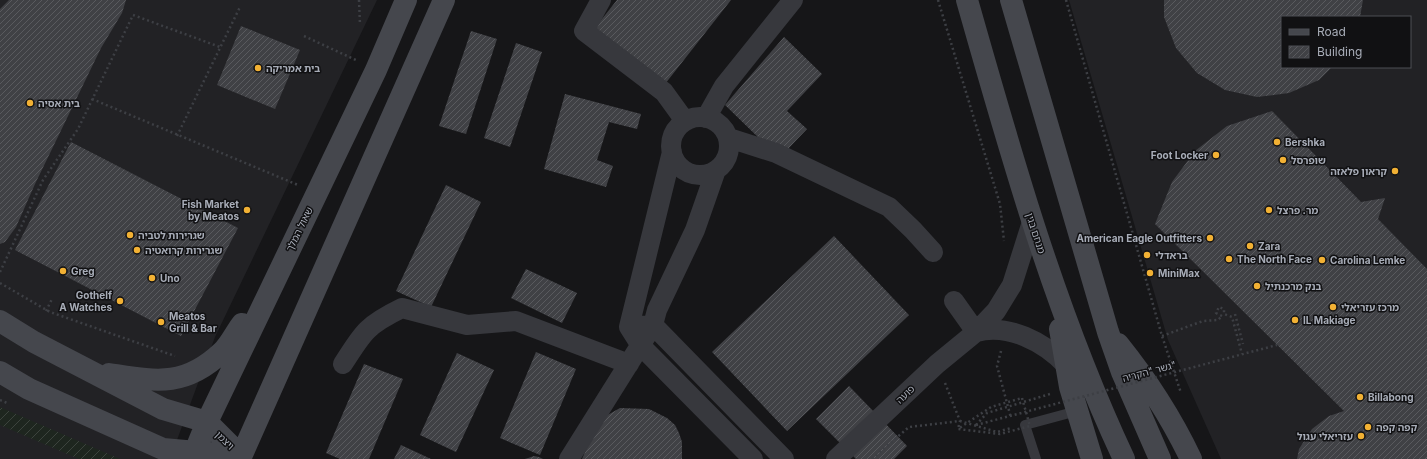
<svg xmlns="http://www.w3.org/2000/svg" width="1427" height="459" viewBox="0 0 1427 459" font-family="Inter,'Noto Sans Hebrew',sans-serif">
  <defs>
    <pattern id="garden-furrows" width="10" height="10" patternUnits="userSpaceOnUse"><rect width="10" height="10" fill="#1e261f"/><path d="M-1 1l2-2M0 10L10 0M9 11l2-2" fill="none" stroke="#3c433d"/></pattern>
    <pattern id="building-hatch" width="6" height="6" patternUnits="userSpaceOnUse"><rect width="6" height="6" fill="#404145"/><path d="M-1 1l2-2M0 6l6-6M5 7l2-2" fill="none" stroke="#595a5e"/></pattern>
  </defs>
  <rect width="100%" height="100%" fill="#161618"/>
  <path fill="#222225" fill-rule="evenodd" d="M0 0H377L215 337 170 459H0Z
    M1069 0H1427V459H1221L1168 340ZM1282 17H1410V67H1282Z"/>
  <path fill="url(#garden-furrows)" d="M0 407 120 459H79L0 425Z"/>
  <path fill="url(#building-hatch)" d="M9 0H126L122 13 101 48 35 184 16 227 5 242 0 244V9Z
    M617 0H731L665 84 594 29Z
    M1164 0H1363L1360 17H1282V67H1332L1319 80 1289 93 1257 97 1225 90 1197 73 1176 48 1164 17Z
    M241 26 300 50 275 109 217 85Z
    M471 31 497 39 466 134 439 126Z
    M784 37 822 74 787 111 807 129 785 152 762 141 725 105Z
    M516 43 542 52 510 147 484 138Z
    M565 94 641 114 637 129 609 122 597 160 613 166 606 187 544 169Z
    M1272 111 1361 202 1385 198 1378 219 1427 269V459H1297L1299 449 1312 429 1329 416 1344 411 1155 224 1172 182 1195 151 1227 126Z
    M71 142 238 228 181 336 15 250Z
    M446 185 481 202 431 307 396 291Z
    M834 236 909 315 787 431 712 352Z
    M526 269 577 293 562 323 511 298Z
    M536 352 576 369 540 455 500 438Z
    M457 353 494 370 456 452 420 435Z
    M364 364 403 379 369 459H340L326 453Z
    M849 386 907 446 894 459H856L816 419Z
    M620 408 649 409 667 418 675 425 679 433 682 442V459H582L595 429 604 417Z
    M401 445 431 459H394Z
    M534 456 539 457 543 459H525Z"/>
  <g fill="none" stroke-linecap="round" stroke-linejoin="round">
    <path stroke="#3d3f44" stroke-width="2.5" stroke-dasharray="2 3" stroke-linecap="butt" d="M359 0 360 25
      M938 0 1000 204 1004 241
      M1066 0 1162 336 1181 393
      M304 36 358 61
      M92 99 298 185
      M177 136 240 7
      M0 272 43 180 78 129 133 15 220 47
      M0 283 50 312 175 356
      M46 311 52 299
      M1235 314 1243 344
      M1222 316 1216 313 1219 307 1224 309V314L1232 317 1242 354
      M1162 336 1203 321 1218 320 1222 316
      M1001 351 997 366 1011 418
      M945 383 960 421 958 429
      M0 400 7 403
      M976 425 987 413 1050 394
      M872 459 909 427 960 421 997 432 1011 428"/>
    <path stroke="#37383d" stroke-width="10" d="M1036 459 1025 425 1077 411"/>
    <path stroke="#37383d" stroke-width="20" d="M601 0 584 31 664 92 685 121
      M671 146a29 29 0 1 1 58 0a29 29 0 1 1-58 0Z
      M706 118 724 86 793 0
      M729 138 776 153 889 207 913 230 933 252
      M672 152 629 327 641 346 753 459
      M954 301 976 332
      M640 326 653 325 784 459
      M976 332C1008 323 1044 342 1066 365
      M343 364C363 332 367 325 402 308L467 325 516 321 629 364
      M569 459 653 325 657 310 695 230 716 170
      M836 459 937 364 976 332 996 311 1012 285 1032 222"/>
    <path stroke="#45474d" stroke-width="22" d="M967 0C1011 155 1055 312 1124 459
      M1011 0 1108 332 1122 372 1160 459
      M0 321 34 342 163 409 207 422 241 456
      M1060 329 1070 387 1092 459
      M1118 344C1147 380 1171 417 1191 459
      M0 372 29 389 163 449 241 456
      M109 374C155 381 184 388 222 352 230 345 235 333 242 324
      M192 459 207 422 376 70 406 0
      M240 459 444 0"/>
    <path stroke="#3d3f44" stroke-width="2.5" stroke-dasharray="2 3" stroke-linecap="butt" d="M1022 398 1030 426 1000 434 958 429 991 407Z
      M976 425 1277 345"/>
  </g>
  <g fill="#f2b134" stroke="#111113" stroke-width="1.5">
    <circle cx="258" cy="68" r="4"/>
    <circle cx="30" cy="103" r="4"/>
    <circle cx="1277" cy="142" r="4"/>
    <circle cx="1216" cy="155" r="4"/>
    <circle cx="1283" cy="160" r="4"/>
    <circle cx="1395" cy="171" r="4"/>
    <circle cx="247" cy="210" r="4"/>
    <circle cx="1269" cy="210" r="4"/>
    <circle cx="130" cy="235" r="4"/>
    <circle cx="1210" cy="238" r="4"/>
    <circle cx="1250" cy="246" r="4"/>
    <circle cx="137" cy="250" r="4"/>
    <circle cx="1147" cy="255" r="4"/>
    <circle cx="1229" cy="259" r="4"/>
    <circle cx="1322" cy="260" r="4"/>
    <circle cx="63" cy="271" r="4"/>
    <circle cx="1150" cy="273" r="4"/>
    <circle cx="152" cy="278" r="4"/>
    <circle cx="1257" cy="286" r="4"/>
    <circle cx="120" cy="301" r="4"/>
    <circle cx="1333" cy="307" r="4"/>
    <circle cx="1295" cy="320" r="4"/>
    <circle cx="161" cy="322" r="4"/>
    <circle cx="1360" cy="397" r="4"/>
    <circle cx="1368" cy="427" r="4"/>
    <circle cx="1361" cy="436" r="4"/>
  </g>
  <g text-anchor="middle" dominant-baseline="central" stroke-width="3" stroke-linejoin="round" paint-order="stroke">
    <g font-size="10" font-weight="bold" fill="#a8adb8" stroke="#111113" text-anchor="start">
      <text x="266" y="68">בית אמריקה</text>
      <text x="38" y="103">בית אסיה</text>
      <text x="1285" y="142">Bershka</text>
      <text x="1208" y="155" text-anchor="end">Foot Locker</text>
      <text x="1291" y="160">שופרסל</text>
      <text x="1387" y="171" text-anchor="end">קראון פלאזה</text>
      <text x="239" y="204" text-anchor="end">Fish Market<tspan x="239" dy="12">by Meatos</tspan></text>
      <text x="1277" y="210">מר. פרצל</text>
      <text x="138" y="235">שגרירות לטביה</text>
      <text x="1202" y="238" text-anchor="end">American Eagle Outfitters</text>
      <text x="1258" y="246">Zara</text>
      <text x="145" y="250">שגרירות קרואטיה</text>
      <text x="1155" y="255">בראדלי</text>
      <text x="1237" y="259">The North Face</text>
      <text x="1330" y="260">Carolina Lemke</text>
      <text x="71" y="271">Greg</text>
      <text x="1158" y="273">MiniMax</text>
      <text x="160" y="278">Uno</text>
      <text x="1265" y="286">בנק מרכנתיל</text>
      <text x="112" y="295" text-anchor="end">Gothelf<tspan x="112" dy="12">A Watches</tspan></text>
      <text x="1341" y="307">מרכז עזריאלי</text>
      <text x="169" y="316">Meatos<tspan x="169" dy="12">Grill &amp; Bar</tspan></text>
      <text x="1303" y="320">IL Makiage</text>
      <text x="1368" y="397">Billabong</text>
      <text x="1376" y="427">קפה קפה</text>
      <text x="1353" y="436" text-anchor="end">עזריאלי עגול</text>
    </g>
    <g font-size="10" fill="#a8adb8" stroke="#111113">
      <text transform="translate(299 229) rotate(-64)">שאול המלך</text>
      <text transform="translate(1036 233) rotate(72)">מנחם בגין</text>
      <text transform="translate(1149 371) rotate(-15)">גשר "הקריה"</text>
      <text transform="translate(905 394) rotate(-43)">פועה</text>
      <text transform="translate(225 440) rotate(44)">ויצמן</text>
    </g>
  </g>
  <rect x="1281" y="16" width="130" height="52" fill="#111113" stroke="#4d4f55"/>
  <rect x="1289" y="29" width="20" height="6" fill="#45474d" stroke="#4d4f55"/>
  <text x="1317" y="36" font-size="12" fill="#a8adb8">Road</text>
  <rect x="1289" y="46" width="20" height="12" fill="url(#building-hatch)" stroke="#4d4f55"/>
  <text x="1317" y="56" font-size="12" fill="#a8adb8">Building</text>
</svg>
